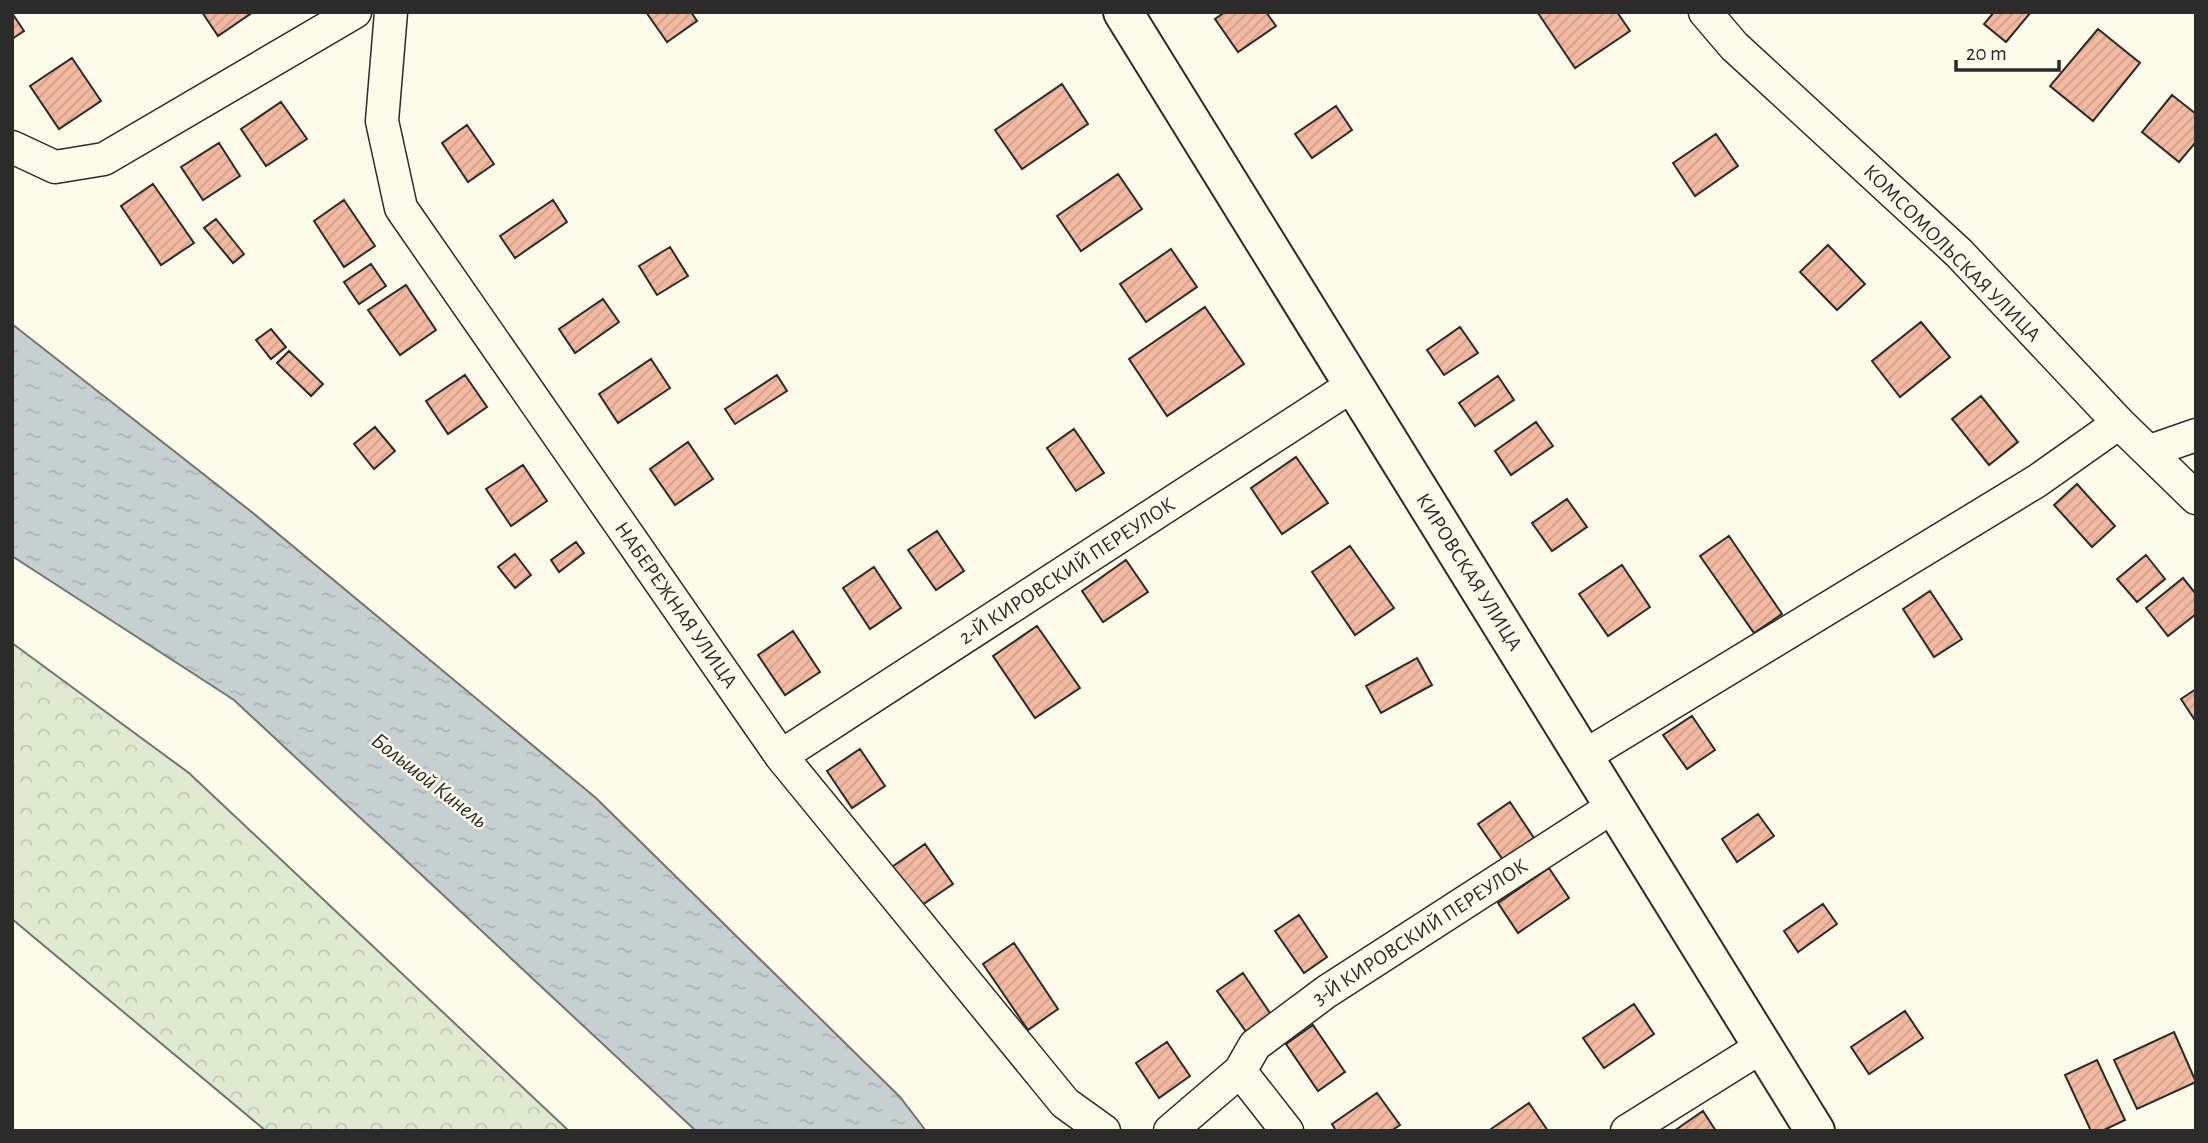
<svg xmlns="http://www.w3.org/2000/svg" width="2208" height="1143" viewBox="0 0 2208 1143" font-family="'Alegreya Sans',sans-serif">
  <defs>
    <pattern id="forest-crowns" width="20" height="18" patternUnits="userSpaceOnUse" patternTransform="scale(1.75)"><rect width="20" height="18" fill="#deebd1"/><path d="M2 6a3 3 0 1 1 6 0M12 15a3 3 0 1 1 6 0" fill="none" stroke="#bfcab4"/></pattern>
    <pattern id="water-ripples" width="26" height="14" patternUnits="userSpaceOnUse" patternTransform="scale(1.75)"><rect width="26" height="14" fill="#c7d0d0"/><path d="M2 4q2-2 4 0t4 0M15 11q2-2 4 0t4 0" fill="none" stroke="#abb3b3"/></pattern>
    <pattern id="building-hatch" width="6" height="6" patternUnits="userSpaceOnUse" patternTransform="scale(1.75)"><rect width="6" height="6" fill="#f2b8a0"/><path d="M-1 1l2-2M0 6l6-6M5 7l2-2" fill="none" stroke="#d09e8a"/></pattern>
  </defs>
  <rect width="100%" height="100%" fill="#fdfbea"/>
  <path fill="url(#forest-crowns)" stroke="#74746e" stroke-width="2" d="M12 643 189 773 569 1131H266L12 919Z"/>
  <path fill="url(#water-ripples)" stroke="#74746e" stroke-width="2" d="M12 324 253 513 596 798 900 1097 926 1131H696L234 700 12 556Z"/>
  <path fill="url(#building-hatch)" stroke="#2b2b2b" stroke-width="2" d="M202 12H253L218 36Z
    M646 12H691L697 21 667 42Z
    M1225 12H1266L1276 26 1238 52 1215 19Z
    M1540 12H1617L1630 31 1575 68 1538 13Z
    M1994 12H2031L2006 42 1984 24Z
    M12 13 24 31 12 39Z
    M2098 29 2140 63 2093 121 2050 86Z
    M72 58 101 101 59 129 30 86Z
    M1062 84 1088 124 1022 169 995 130Z
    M2172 95 2196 114V142L2179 162 2142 132Z
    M281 102 307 139 266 166 241 129Z
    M1336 106 1352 130 1312 158 1295 134Z
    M467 125 494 164 468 182 442 143Z
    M1716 134 1738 166 1695 196 1673 163Z
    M219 143 240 176 203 200 181 167Z
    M1118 174 1142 209 1081 251 1057 216Z
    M153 184 194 243 161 265 121 206Z
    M344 200 375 246 344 267 314 221Z
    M553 200 567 222 515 258 500 236Z
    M216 219 244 254 233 263 204 228Z
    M1828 245 1865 284 1837 310 1800 272Z
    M670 247 688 276 657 295 639 266Z
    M1171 249 1197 287 1146 322 1120 284Z
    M371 264 386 286 359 304 344 282Z
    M406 285 436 330 400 355 368 310Z
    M603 299 619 322 575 353 559 329Z
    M1205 307 1244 364 1167 416 1129 359Z
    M1921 322 1950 357 1900 397 1872 361Z
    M1460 327 1478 353 1444 375 1427 350Z
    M271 329 286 347 271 359 256 340Z
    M289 351 323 384 311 396 277 363Z
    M651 359 670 388 618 423 599 394Z
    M465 375 487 407 448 434 426 401Z
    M777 375 787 391 735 424 725 409Z
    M1498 376 1514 400 1475 426 1459 403Z
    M1981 396 2018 442 1989 465 1952 419Z
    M1536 422 1553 446 1511 475 1495 451Z
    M375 427 395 451 374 469 354 444Z
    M1074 429 1104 473 1076 491 1047 448Z
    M688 442 713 479 675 505 650 469Z
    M1296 457 1328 503 1282 534 1251 488Z
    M523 465 547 501 511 526 486 489Z
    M2077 484 2115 526 2092 547 2054 505Z
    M1567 499 1587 527 1552 551 1532 523Z
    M937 531 964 571 936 590 908 550Z
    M1729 536 1782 614 1754 633 1700 556Z
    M576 542 584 553 559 572 551 560Z
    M1350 546 1394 608 1355 635 1312 572Z
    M515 554 531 575 515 588 498 567Z
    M2146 555 2165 579 2137 602 2117 579Z
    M1126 560 1148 592 1103 622 1082 591Z
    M1622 565 1650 607 1608 636 1579 594Z
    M874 567 901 608 870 629 843 588Z
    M2183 578 2196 594V614L2168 636 2146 608Z
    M1930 591 1962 639 1934 657 1903 609Z
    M1037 626 1080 688 1035 718 993 656Z
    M793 631 820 672 785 695 758 655Z
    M1417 658 1432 685 1381 713 1366 686Z
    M2196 689V722L2181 699Z
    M1692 716 1715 750 1687 769 1663 735Z
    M860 749 885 786 852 808 827 771Z
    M1510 802 1534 838 1503 860 1478 824Z
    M1758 814 1774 836 1737 862 1722 839Z
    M925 844 953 884 916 909 889 869Z
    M1549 868 1569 898 1518 933 1498 903Z
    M1823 904 1837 924 1798 952 1784 931Z
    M1299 915 1327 957 1304 973 1275 931Z
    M1014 943 1058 1009 1028 1030 983 964Z
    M1243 973 1272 1016 1247 1033 1217 991Z
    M1634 1004 1654 1034 1604 1068 1583 1038Z
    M1905 1011 1923 1038 1869 1074 1851 1047Z
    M1313 1025 1345 1072 1318 1091 1286 1044Z
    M2174 1032 2196 1082 2137 1109 2114 1060Z
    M1167 1042 1190 1076 1159 1098 1136 1063Z
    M2097 1060 2125 1120 2102 1131H2091L2065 1075Z
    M1377 1093 1400 1125 1391 1131H1336L1332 1124Z
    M1529 1103 1548 1131H1492L1491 1129Z
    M1703 1111 1716 1131H1674Z"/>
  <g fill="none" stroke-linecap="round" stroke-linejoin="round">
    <defs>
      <path id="minor" d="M391 12 382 121 401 208 781 756 1065 1103 1104 1131
        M1705 12 1734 46 1959 253 2119 423 2196 498
        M12 147 55 167 104 159 355 12
        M2150 451 2196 435
        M781 756 1353 385
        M1583 757 2037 481 2119 423
        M1240 1071 1287 1131
        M1170 1131 1240 1071 1255 1045 1326 992 1614 806
        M1627 1131 1763 1046"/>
      <path id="secondary" d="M1123 12 1815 1131"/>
    </defs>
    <use href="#minor" stroke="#2b2b2b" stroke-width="35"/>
    <use href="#secondary" stroke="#2b2b2b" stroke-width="42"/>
    <use href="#minor" stroke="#fdfbea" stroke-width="32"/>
    <use href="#secondary" stroke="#fdfbea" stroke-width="38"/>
  </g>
  <g text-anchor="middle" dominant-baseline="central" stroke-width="5" stroke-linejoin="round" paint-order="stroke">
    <g font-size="21" fill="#2b2b2b" stroke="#fdfbea">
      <text transform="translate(1952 253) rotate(45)">КОМСОМОЛЬСКАЯ УЛИЦА</text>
      <text transform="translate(1067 571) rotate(-33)">2-Й КИРОВСКИЙ ПЕРЕУЛОК</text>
      <text transform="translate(1469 572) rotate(58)">КИРОВСКАЯ УЛИЦА</text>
      <text transform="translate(676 605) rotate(55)">НАБЕРЕЖНАЯ УЛИЦА</text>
      <text transform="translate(1420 932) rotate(-33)">3-Й КИРОВСКИЙ ПЕРЕУЛОК</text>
    </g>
    <g font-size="23" font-style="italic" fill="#2b2b2b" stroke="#fdfbea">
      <text transform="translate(429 781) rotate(38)">Большой Кинель</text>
    </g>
  </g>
  <rect width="2208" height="1143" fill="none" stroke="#2b2b2b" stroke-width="28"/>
  <path d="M1956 60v10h103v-10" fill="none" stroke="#2b2b2b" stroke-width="3.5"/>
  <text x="1966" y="60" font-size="21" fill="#2b2b2b" stroke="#fdfbea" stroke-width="5" paint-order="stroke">20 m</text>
</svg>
